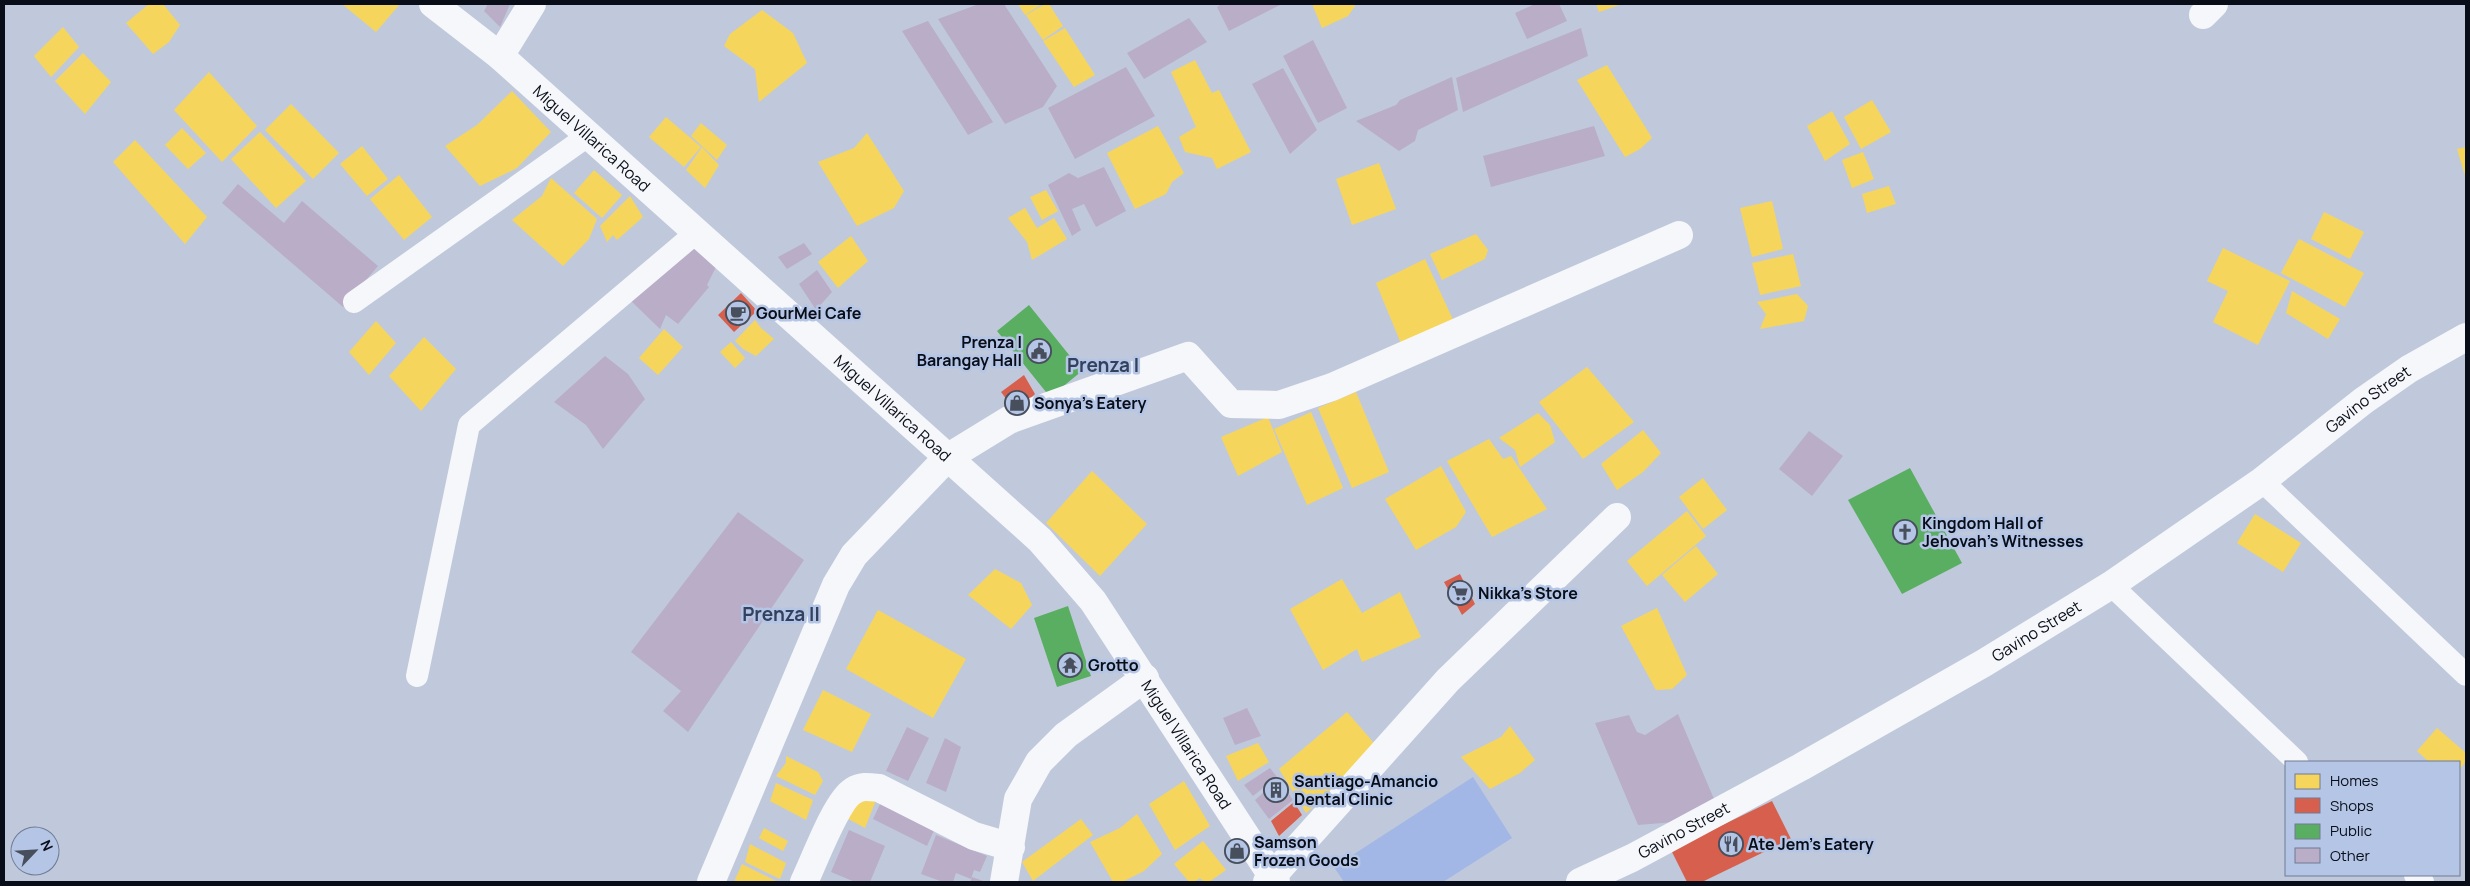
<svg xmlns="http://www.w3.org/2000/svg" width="2470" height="886" viewBox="0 0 2470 886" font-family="Manrope,sans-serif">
  <rect width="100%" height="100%" fill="#c0c9db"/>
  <path fill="#a2b7e6" d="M1473 777 1512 838 1443 882H1344L1334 867Z"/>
  <path fill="#f6d55c" d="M149 4H163L180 25 169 42 153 54 126 23Z
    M342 4H400L376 32Z
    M1018 4H1042L1025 15Z
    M1045 4H1049L1063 26 1043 40 1026 15Z
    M1312 4H1354L1355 6 1348 16 1322 28Z
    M1596 4H1622L1599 12Z
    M762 10 793 33 807 63 759 102 755 69 724 46 730 34Z
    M63 27 79 47 51 77 34 56Z
    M1065 28 1095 75 1074 87 1043 41Z
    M83 53 111 82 85 114 55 81Z
    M1195 60 1212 93 1219 90 1251 152 1217 169 1212 158 1185 152 1179 137 1196 127 1171 72Z
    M1607 65 1652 138 1640 149 1625 157 1577 80Z
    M209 72 257 126 222 162 174 110Z
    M512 91 551 132 517 168 480 186 445 146 477 125Z
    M1872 100 1891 132 1861 149 1844 117Z
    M291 104 339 153 313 179 265 130Z
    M1832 111 1850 144 1825 161 1807 126Z
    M666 117 701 147 684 167 649 137Z
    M701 123 727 145 717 160 691 136Z
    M1158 126 1184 173 1172 182 1166 194 1135 209 1107 153Z
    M182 128 206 153 188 169 165 145Z
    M260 132 306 181 276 208 231 159Z
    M867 133 904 191 894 208 857 226 818 162 854 148Z
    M135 140 207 217 185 244 113 162Z
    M362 146 388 179 367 196 340 164Z
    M702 147 719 165 705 188 686 170Z
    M2466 147V179L2457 149Z
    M1863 152 1874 179 1852 188 1842 160Z
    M1379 163 1396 209 1352 225 1336 179Z
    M594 170 622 195 602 218 574 193Z
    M399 175 432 217 404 240 370 199Z
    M551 178 597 219 589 239 563 266 512 220 542 196Z
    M1889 186 1896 204 1867 213 1862 194Z
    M1046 190 1058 211 1042 220 1030 197Z
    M630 196 643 217 617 240 613 235 607 242 600 226Z
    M1772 201 1783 249 1752 257 1740 208Z
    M1025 208 1037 228 1054 218 1067 239 1032 260 1027 242 1008 218Z
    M2324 212 2364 232 2350 259 2311 239Z
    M1476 234 1488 250 1485 259 1442 280 1430 254Z
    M851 236 868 261 838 288 818 262Z
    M2299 239 2364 273 2345 307 2281 273Z
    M2223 248 2290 281 2258 345 2213 322 2228 291 2207 281Z
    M1793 254 1801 286 1760 295 1752 263Z
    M1425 259 1455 324 1402 346 1376 283Z
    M2292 291 2340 319 2328 339 2286 313Z
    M1797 294 1808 306 1804 321 1760 329 1766 314 1757 302Z
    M755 320 761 328 774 339 756 356 743 349 735 341Z
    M376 321 396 343 369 375 349 352Z
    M664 329 683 347 658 375 639 358Z
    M424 337 456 369 421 411 389 376Z
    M731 342 745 358 735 368 720 352Z
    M1587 367 1634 422 1583 459 1539 402Z
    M1356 392 1389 472 1352 488 1318 408Z
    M1311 412 1343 488 1307 505 1274 429Z
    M1538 413 1550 425 1555 442 1520 467 1515 450 1499 438Z
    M1268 417 1282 452 1238 476 1221 437Z
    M1643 430 1661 453 1643 472 1617 490 1601 464Z
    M1489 439 1503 459 1511 456 1547 509 1492 537 1447 461Z
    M1441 466 1466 512 1456 527 1416 550 1385 499Z
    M1092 471 1147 524 1100 576 1046 523Z
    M1703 478 1727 510 1703 529 1679 497Z
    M1687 511 1706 536 1647 586 1627 561Z
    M2255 514 2301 543 2283 572 2237 543Z
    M1696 546 1718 574 1685 602 1662 575Z
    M995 569 1021 583 1032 605 1011 629 968 595Z
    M1342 579 1362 613 1400 592 1421 637 1362 662 1357 649 1323 670 1290 609Z
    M1657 608 1687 675 1672 689 1656 690 1621 626Z
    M878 610 966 659 933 718 846 669Z
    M823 690 871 714 852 752 803 730Z
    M1347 712 1380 750 1306 813 1279 769Z
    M1510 726 1535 760 1520 773 1490 789 1461 757 1501 737Z
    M2437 728 2466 753V761L2459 770V762H2429L2417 751Z
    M1258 743 1269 762 1238 781 1226 756Z
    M786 756 818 772 823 781 815 795 776 776 786 763Z
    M1184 781 1210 826 1175 850 1149 804Z
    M776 783 813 800 806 820 770 801Z
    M852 794 878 795 865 828 843 816Z
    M1137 814 1162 854 1144 871 1122 882H1113L1090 842 1120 828Z
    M1081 819 1093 835 1033 881 1022 862Z
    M764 828 788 841 783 851 759 838Z
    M1203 841 1226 870 1209 882H1204L1200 878 1194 882H1189L1174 864Z
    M750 844 786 863 780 879 745 862Z
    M742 864 778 882H734Z"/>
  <path fill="#d6604d" d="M741 293 757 311 734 332 718 315Z
    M1024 375 1035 394 1016 412 1001 392Z
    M1460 574 1475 604 1462 615 1444 582Z
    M1772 801 1791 839 1702 882H1687L1671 850Z
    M1294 802 1302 815 1279 836 1271 821Z"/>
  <path fill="#5aae61" d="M1029 305 1082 371 1050 397 997 331Z
    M1910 468 1962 563 1902 594 1848 500Z
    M1068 606 1091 676 1057 687 1034 618Z"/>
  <path fill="#b9adc7" d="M488 4H510L500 27 484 11Z
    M979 4H1004L1057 86 1043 107 1005 124 938 19Z
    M1222 4H1282L1229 31 1217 7Z
    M1535 4H1559L1567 21 1527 39 1515 13Z
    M1189 18 1207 42 1144 79 1127 53Z
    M928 21 993 122 968 135 902 31Z
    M1581 28 1588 56 1463 112 1456 78Z
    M1313 40 1347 108 1318 123 1283 56Z
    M1126 67 1155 116 1075 159 1048 108Z
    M1283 68 1317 130 1290 154 1252 84Z
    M1452 77 1458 110 1418 130 1415 141 1399 151 1356 121 1396 105 1400 100Z
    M1594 126 1605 156 1491 187 1483 156Z
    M1104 167 1126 211 1096 227 1084 204 1072 209 1081 230 1072 236 1048 185 1069 173 1078 178Z
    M238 184 284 223 302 201 378 266 343 307 222 203Z
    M804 243 812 254 787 269 778 257Z
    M690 245 716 267 707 285 709 287 678 324 666 315 660 329 628 298Z
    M817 270 832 292 816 310 799 284Z
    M605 356 628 374 645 399 603 449 586 425 554 402Z
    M1809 431 1843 456 1812 496 1779 469Z
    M738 512 804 560 688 732 663 711 681 691 631 652Z
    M1247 708 1261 736 1235 745 1223 718Z
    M1678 714 1714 799 1675 822 1638 825 1595 723 1629 715 1637 732 1645 735Z
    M907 727 929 738 908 781 886 771Z
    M945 738 961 747 946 792 926 783Z
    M1270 768 1277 777 1253 796 1244 785Z
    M1279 779 1293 800 1269 819 1255 800Z
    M882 800 936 826 927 846 873 819Z
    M849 830 885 846 870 882H855L831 872Z
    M936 835 987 856 980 872 974 870 971 879 956 873 953 882H943L921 874Z
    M972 877 986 882H970Z"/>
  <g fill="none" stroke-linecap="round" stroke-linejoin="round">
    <path stroke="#f6f7fa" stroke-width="22" d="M354 302 589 135
      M2262 481 2466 675
      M2111 585 2297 762
      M417 676 469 425 697 232
      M2415 875 2423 882"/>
    <path stroke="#f6f7fa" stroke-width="28" d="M2203 15 2214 4
      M500 56 532 4
      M711 882 836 585 854 555 947 458 1009 420 1188 356 1231 404 1279 405 1332 387 1679 235
      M804 882C814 862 836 801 853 791 862 785 870 787 879 788L974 836 1011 847
      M1004 882 1018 799 1039 762 1066 735 1145 678
      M1267 882 1448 680 1617 517"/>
    <path stroke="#f6f7fa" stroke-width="28" id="s1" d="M1580 882 1632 858 1801 767 1984 663 2111 585 2262 481 2363 401 2409 369 2466 337"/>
    <path stroke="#f6f7fa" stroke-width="28" id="s2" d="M433 4 500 56 1040 540 1093 601 1276 882"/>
  </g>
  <defs>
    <symbol id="cafe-ring" viewBox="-11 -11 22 22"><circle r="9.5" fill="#b5c5e6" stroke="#484f5c" stroke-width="1.5"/><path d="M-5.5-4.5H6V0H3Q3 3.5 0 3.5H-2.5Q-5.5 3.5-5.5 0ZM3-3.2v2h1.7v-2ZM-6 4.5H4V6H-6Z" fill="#484f5c"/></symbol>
    <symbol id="civic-ring" viewBox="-11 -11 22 22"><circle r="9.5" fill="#b5c5e6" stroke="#484f5c" stroke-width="1.5"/><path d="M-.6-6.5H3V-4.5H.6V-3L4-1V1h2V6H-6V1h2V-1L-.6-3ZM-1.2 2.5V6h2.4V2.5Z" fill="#484f5c"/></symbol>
    <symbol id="shop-ring" viewBox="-11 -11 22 22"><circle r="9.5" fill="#b5c5e6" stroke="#484f5c" stroke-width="1.5"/><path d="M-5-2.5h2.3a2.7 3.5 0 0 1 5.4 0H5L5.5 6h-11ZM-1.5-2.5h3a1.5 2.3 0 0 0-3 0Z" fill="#484f5c"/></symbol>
    <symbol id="church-ring" viewBox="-11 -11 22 22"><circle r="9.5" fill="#b5c5e6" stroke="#484f5c" stroke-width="1.5"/><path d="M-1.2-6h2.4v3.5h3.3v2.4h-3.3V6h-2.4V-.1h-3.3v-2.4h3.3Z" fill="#484f5c"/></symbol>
    <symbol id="supermarket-ring" viewBox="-11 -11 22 22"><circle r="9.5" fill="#b5c5e6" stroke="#484f5c" stroke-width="1.5"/><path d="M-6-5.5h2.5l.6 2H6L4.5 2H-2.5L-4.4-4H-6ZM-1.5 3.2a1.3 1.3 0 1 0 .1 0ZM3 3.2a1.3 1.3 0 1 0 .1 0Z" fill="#484f5c"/></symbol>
    <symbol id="temple-ring" viewBox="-11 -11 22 22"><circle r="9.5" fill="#b5c5e6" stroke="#484f5c" stroke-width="1.5"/><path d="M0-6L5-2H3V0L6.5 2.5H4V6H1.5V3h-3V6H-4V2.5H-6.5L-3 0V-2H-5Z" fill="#484f5c"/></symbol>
    <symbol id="building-ring" viewBox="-11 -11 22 22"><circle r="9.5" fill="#b5c5e6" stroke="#484f5c" stroke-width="1.5"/><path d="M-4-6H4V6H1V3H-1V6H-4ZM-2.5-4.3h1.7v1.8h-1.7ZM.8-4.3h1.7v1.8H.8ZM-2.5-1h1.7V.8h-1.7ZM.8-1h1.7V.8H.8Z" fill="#484f5c"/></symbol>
    <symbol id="restaurant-ring" viewBox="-11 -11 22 22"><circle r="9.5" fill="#b5c5e6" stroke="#484f5c" stroke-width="1.5"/><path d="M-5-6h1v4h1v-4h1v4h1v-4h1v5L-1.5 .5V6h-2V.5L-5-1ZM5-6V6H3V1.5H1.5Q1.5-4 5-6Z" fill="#484f5c"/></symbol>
  </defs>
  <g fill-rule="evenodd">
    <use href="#cafe-ring" x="724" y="299" width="28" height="28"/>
    <use href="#civic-ring" x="1025" y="337" width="28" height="28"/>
    <use href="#shop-ring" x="1003" y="389" width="28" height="28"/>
    <use href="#church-ring" x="1891" y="518" width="28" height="28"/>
    <use href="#supermarket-ring" x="1446" y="579" width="28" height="28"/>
    <use href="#temple-ring" x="1056" y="651" width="28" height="28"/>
    <use href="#building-ring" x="1262" y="776" width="28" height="28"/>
    <use href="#restaurant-ring" x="1717" y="830" width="28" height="28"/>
    <use href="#shop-ring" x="1223" y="837" width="28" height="28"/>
  </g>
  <g text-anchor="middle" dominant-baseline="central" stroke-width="5" stroke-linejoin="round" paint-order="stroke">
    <g font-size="16" fill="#080d18" stroke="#b5c5e6">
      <text stroke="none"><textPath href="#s2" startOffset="208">Miguel Villarica Road</textPath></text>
      <text stroke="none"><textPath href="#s1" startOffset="926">Gavino Street</textPath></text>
      <text stroke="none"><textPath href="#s2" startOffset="612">Miguel Villarica Road</textPath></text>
      <text stroke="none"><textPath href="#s1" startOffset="521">Gavino Street</textPath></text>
      <text stroke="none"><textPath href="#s2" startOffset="1062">Miguel Villarica Road</textPath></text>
      <text stroke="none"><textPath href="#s1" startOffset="116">Gavino Street</textPath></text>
    </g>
    <g font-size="16" font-weight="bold" fill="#080d18" stroke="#b5c5e6" text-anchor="start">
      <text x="756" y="313">GourMei Cafe</text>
      <text x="1022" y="342" text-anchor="end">Prenza I<tspan x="1022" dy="18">Barangay Hall</tspan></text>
      <text x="1034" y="403">Sonya's Eatery</text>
      <text x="1922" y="523">Kingdom Hall of<tspan x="1922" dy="18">Jehovah's Witnesses</tspan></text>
      <text x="1478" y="593">Nikka's Store</text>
      <text x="1088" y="665">Grotto</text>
      <text x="1294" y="781">Santiago-Amancio<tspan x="1294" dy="18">Dental Clinic</tspan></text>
      <text x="1254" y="842">Samson<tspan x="1254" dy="18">Frozen Goods</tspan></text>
      <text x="1748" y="844">Ate Jem's Eatery</text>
    </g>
    <g font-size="19" font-weight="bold" fill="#34415d" stroke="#b5c5e6">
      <text x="1103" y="365">Prenza I</text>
      <text x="781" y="614">Prenza II</text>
    </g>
  </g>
  <rect width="2470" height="886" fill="none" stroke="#080d18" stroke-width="10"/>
  <rect x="2285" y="761" width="175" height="115" fill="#b5c5e6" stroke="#707b94"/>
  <rect x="2295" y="774" width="25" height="15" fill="#f6d55c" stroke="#707b94"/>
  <text x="2330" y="786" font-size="15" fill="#080d18">Homes</text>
  <rect x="2295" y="798" width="25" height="15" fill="#d6604d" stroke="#707b94"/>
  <text x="2330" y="811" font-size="15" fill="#080d18">Shops</text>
  <rect x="2295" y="824" width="25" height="15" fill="#5aae61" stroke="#707b94"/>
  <text x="2330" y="836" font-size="15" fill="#080d18">Public</text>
  <rect x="2295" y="848" width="25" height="15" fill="#b9adc7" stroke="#707b94"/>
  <text x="2330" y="861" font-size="15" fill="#080d18">Other</text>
  <g transform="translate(35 851) rotate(65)"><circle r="24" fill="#b5c5e6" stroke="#707b94"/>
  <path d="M0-4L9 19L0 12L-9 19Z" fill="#484f5c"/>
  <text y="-8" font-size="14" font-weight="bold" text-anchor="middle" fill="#080d18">N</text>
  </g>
</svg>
